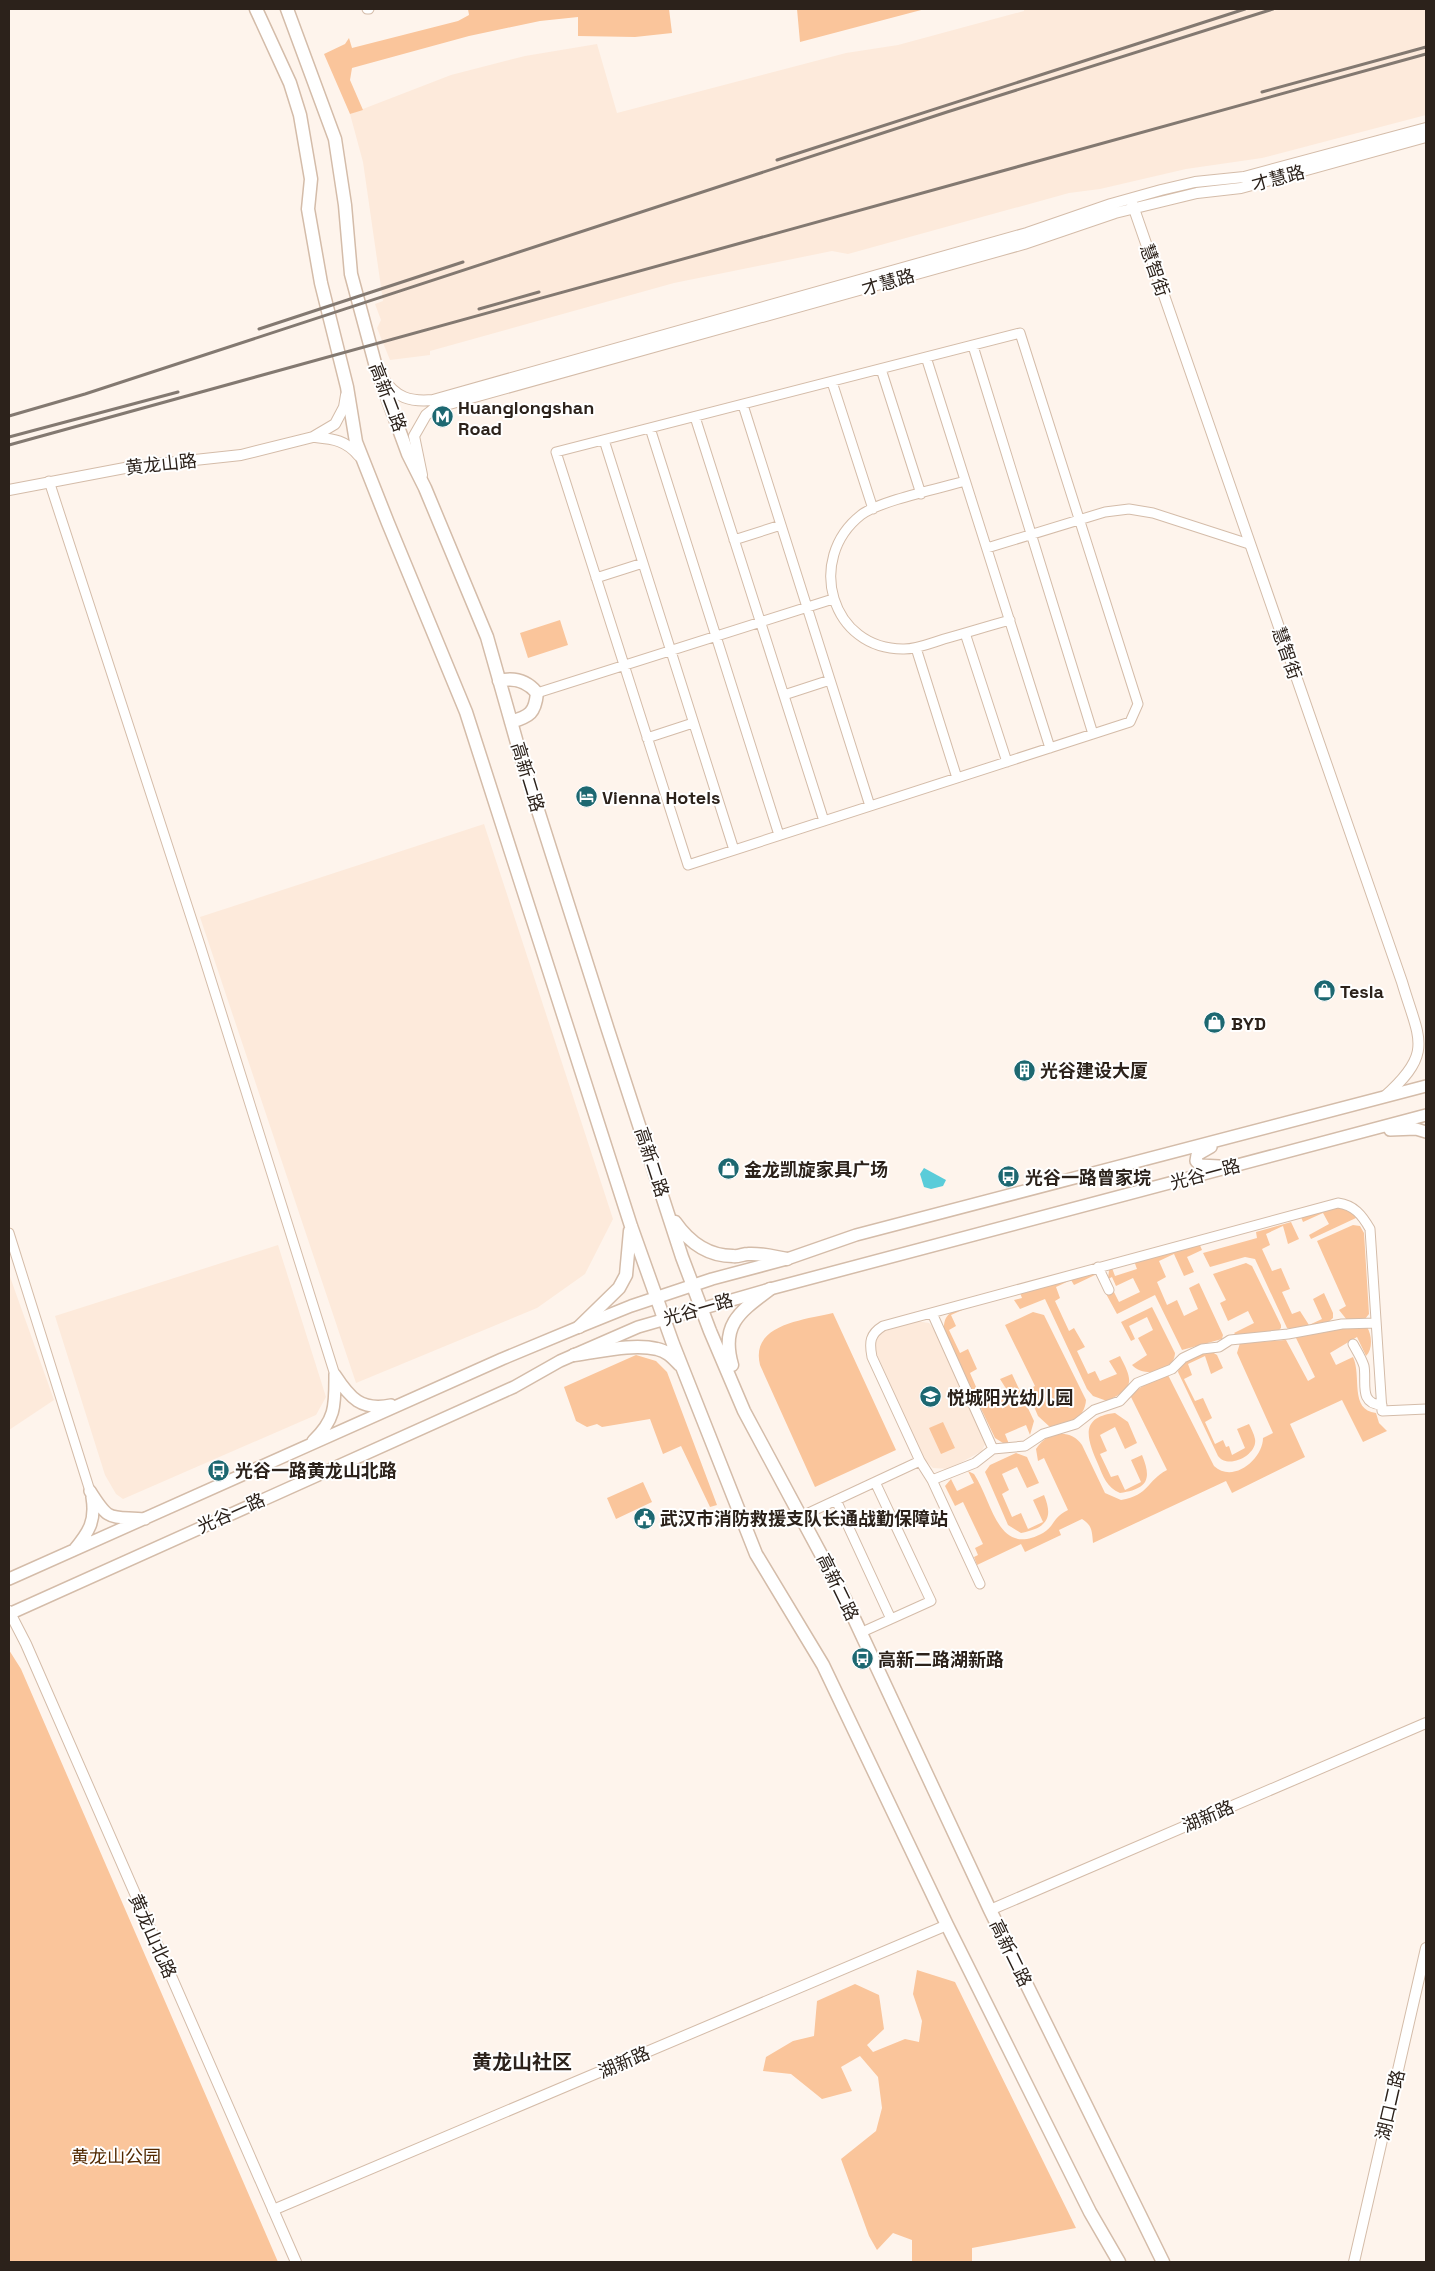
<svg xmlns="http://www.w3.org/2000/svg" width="1435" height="2271" viewBox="0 0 1435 2271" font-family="'Space Grotesk','Noto Sans SC',sans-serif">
  <rect width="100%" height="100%" fill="#fef4ec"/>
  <path fill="#fdeadb" d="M1024 9H1426V115L1262 158 1186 169 1100 189 1069 193 848 254 832 251 674 283 430 351V355L390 360 377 328 381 320 375 304 383 301 363 162 350 114 451 75 525 56 597 44 617 113 846 53 898 45 1024 11Z
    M484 824 613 1219 585 1274 537 1308 356 1383 200 917Z
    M278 1245 326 1397 316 1415 123 1499 116 1494 105 1475 55 1316Z
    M9 1274 54 1400 9 1430Z
    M916 1321 929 1323 936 1331 984 1437 985 1444 982 1451 949 1469 933 1468 924 1459 874 1348 879 1333Z"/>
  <path fill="#fac59b" d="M468 9H669L672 33 635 37 578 36V17L540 21 469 36 352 68 350 80 363 110 350 114 324 54 345 44 349 38 352 48 458 21 469 15Z
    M797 9H925L800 42Z
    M560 620 568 645 528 658 520 633Z
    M1339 1206 1357 1215 1356 1218 1311 1239 1309 1235 1329 1224 1323 1213 1303 1222 1301 1217Z
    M1291 1222 1299 1239 1288 1244 1283 1226 1266 1234 1270 1245 1262 1249 1272 1271 1281 1268 1290 1289 1282 1292 1292 1314 1300 1311 1309 1325 1322 1319 1313 1299 1324 1293 1333 1313V1318L1326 1324 1291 1329 1287 1328 1255 1259 1245 1257 1210 1267 1203 1253 1257 1238 1256 1232Z
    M1353 1225 1360 1226 1364 1233 1369 1314 1365 1319 1347 1320 1339 1310 1346 1306 1317 1241Z
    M1199 1243 1202 1250 1187 1257 1194 1272 1184 1276 1174 1254 1159 1261 1166 1277 1157 1282 1167 1305 1177 1300 1184 1316 1198 1309 1189 1288 1199 1283 1223 1335 1222 1339 1182 1350 1155 1295 1117 1314 1105 1292 1112 1288 1119 1302 1140 1292 1133 1278 1116 1286 1112 1277 1108 1279 1109 1270 1112 1268 1115 1276 1137 1269 1134 1261Z
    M1246 1263 1252 1266 1281 1325V1328L1278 1331 1236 1335 1234 1333 1254 1323 1248 1311 1228 1321 1220 1303 1226 1300 1213 1274Z
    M1094 1272 1095 1275 1074 1285 1071 1280 1056 1287 1060 1298 1055 1301 1069 1331 1074 1328 1085 1347 1077 1351 1088 1374 1095 1371 1100 1381 1117 1374 1109 1361 1120 1356C1133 1381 1135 1388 1107 1401L1093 1396 1087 1389 1045 1299 1020 1309 1014 1300 1022 1298 1020 1293Z
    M969 1307 951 1315 956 1326 949 1330 960 1353 968 1349 977 1369 970 1373 980 1396 988 1393 993 1403 1010 1395 1000 1379 1012 1374 1034 1421 1030 1435 1026 1425 1005 1434 1009 1444 1003 1443 995 1438 944 1331C943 1312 953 1311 969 1307Z
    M1152 1307 1175 1353C1174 1373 1144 1378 1132 1365L1147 1355 1138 1338 1153 1330 1147 1317 1129 1326 1135 1339 1131 1341 1121 1322Z
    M1033 1312 1044 1315 1086 1400C1085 1418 1068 1427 1051 1428L1038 1416 1027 1390 1035 1386 1005 1325Z
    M833 1313 896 1450 815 1487 760 1365C750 1324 804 1320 833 1313Z
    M1342 1327H1367C1372 1335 1373 1349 1366 1356L1357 1337 1330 1353 1336 1365 1353 1357C1362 1376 1349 1410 1376 1413L1379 1423 1387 1431 1363 1442 1342 1400 1290 1424 1305 1457 1232 1493 1226 1481 1093 1543C1092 1531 1092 1525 1082 1519L1059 1530 1061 1535 1025 1552 1021 1544 977 1565 974 1557 978 1555 975 1548 983 1544 963 1502 955 1506 945 1486 951 1479 957 1491 974 1483 968 1471 974 1474C993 1502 997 1558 1043 1533 1055 1526 1052 1518 1068 1510L1044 1458 1038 1461 1036 1449C1046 1432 1070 1427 1082 1445L1105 1493 1121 1500C1150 1495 1146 1481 1167 1470L1130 1395 1147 1383 1168 1375 1214 1466C1233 1484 1263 1459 1263 1438L1273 1433 1237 1353 1240 1343 1286 1340 1308 1381 1315 1377 1296 1338 1299 1335Z
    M1212 1352 1217 1355 1223 1368 1211 1374 1205 1356 1188 1364 1192 1375 1184 1379 1195 1401 1203 1398 1212 1418 1205 1422 1215 1444 1223 1440 1226 1447 1229 1446 1232 1455 1245 1448 1237 1429 1249 1424C1251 1428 1254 1434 1255 1439 1258 1455 1228 1470 1218 1456L1178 1372C1180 1359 1200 1353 1212 1352Z
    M636 1355 656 1361 667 1372 717 1505 710 1507 681 1446 663 1454 650 1419 602 1427 597 1424 587 1427 576 1421 564 1387Z
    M1115 1413 1128 1422 1137 1443 1125 1449 1115 1427 1100 1435 1107 1451 1100 1454 1111 1477 1118 1475 1125 1490 1141 1482 1131 1460 1142 1455C1152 1479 1148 1489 1120 1493 1107 1488 1103 1476 1098 1464 1087 1439 1079 1417 1115 1413Z
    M943 1422 955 1448 941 1454 929 1428Z
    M1016 1453 1027 1457 1039 1483 1027 1488 1017 1467 1002 1474 1009 1490 1002 1494 1012 1517 1021 1513 1028 1529 1043 1522 1033 1500 1044 1495C1054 1519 1046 1528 1021 1533L1008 1525 985 1472 990 1465Z
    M643 1482 652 1502 616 1519 607 1498Z
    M9 1650 21 1669 278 2262H9Z
    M917 1970 955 1982 1076 2228 972 2248V2262H912V2240L893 2233 877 2250 869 2236 841 2159 876 2131 882 2108 878 2077 860 2056 841 2067 852 2091 822 2099 791 2074 763 2071 766 2057 793 2041 814 2036 817 2001 855 1984 879 1995 884 2029 867 2045 873 2052 905 2039 919 2042 922 2021 913 1994Z"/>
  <path fill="#5accd9" d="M924 1168 946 1180 943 1186 931 1189 924 1187 920 1174Z"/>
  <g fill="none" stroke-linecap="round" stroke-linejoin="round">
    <defs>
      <path id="minor" d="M367 9H369
        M1020 333 1138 704 1130 722 688 865 556 452Z
        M973 346 1093 734
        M926 357 1050 748
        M881 369 921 494
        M832 382 873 509
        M743 405 870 806
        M695 417 824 821
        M650 428 779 835
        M604 440 734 850
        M49 481 200 945 335 1375
        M965 481C941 488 879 501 861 515 805 559 831 650 904 649 917 649 931 643 944 639 966 633 988 626 1010 620
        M734 540 781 525
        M987 548 1105 512 1129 509 1153 513 1249 544
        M596 578 643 563
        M965 633 1007 762
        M916 648 957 778
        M537 693 833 599
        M784 695 830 680
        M647 738 693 723
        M9 1233 90 1491
        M1098 1267 1109 1290
        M932 1313 993 1449 975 1463 932 1480
        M1353 1344C1357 1351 1362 1359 1364 1366 1367 1382 1358 1404 1382 1405
        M993 1449 1025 1446 1043 1434 1076 1424 1094 1410 1120 1401 1137 1383 1172 1369 1183 1358 1202 1349 1219 1347 1230 1340 1288 1334 1342 1324 1376 1323
        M920 1461 932 1480 980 1584
        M836 1500 891 1619 931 1601 875 1482
        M802 1516 920 1461 872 1357C869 1342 870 1334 883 1326L1338 1203C1354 1205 1362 1215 1370 1229L1382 1411 1426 1409
        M860 1633 891 1619"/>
      <path id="tertiary" d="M1132 203 1402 982C1419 1040 1435 1052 1384 1097
        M383 378C396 398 410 402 433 400L1027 233 1111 204 1161 190 1195 182 1244 177 1426 128
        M314 437C333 439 346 440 359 456
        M422 475 414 436 426 415 435 408 1024 244 1115 213 1197 193 1241 188 1426 137
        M9 490 130 467 241 455 313 437 335 424 344 407 346 395
        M9 1611 26 1644 296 2262
        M990 1910 1426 1723
        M273 2210 947 1925
        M1354 2262 1426 1948"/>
      <path id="secondary" d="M1390 1130 1416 1129 1426 1132
        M1211 1147 1197 1155 1196 1161 1200 1165 1219 1166
        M335 1375C350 1398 361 1411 391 1405
        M313 1441C336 1419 335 1405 335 1375
        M90 1491C110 1523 109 1516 145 1519
        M74 1550C89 1532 96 1521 92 1497
        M9 1579 502 1359 579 1327 631 1306 712 1279 787 1259 856 1235 1426 1086
        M9 1614 514 1387 560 1361 638 1327 770 1289 1426 1115"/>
      <path id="primary" d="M256 9 290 83 300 115 311 179 308 209 321 283 347 387 356 442 388 523 466 712 631 1226 673 1344 756 1554 823 1665 947 1925 1090 2212 1119 2262
        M287 9 335 139 345 205 351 274 376 367 408 454 425 488 487 637 521 757 608 1030 682 1257 710 1331 744 1411 845 1599 990 1910 1163 2262
        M499 681C515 677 527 681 537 693 535 713 530 716 511 722
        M675 1222C689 1242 708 1256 733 1256 738 1257 743 1254 748 1254 761 1253 775 1257 787 1259
        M579 1327 619 1288 626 1275 630 1231
        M574 1355C599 1352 632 1343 657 1349 667 1351 673 1358 680 1365
        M732 1365C720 1324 741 1311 770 1289"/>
    </defs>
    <use href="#minor" stroke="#d4bca9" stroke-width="11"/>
    <use href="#tertiary" stroke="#d4bca9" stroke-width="12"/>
    <use href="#secondary" stroke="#d4bca9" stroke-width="14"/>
    <use href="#primary" stroke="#d4bca9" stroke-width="15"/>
    <use href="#minor" stroke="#fff" stroke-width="9"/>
    <use href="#tertiary" stroke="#fff" stroke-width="10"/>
    <use href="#secondary" stroke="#fff" stroke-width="11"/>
    <use href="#primary" stroke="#fff" stroke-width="12"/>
    <path stroke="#837971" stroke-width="3" d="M1262 92 1426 47
      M777 160 1245 9
      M479 309 539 292
      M259 329 463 262
      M9 416 85 394 947 112 1273 9
      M9 437 178 392
      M9 445 1426 54"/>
  </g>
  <defs>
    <symbol id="metro-disc" viewBox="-11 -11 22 22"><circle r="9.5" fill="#1d6871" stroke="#fff"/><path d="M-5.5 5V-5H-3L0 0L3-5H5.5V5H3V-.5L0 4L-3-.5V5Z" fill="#fff"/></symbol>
    <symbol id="hotel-disc" viewBox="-11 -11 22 22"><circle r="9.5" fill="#1d6871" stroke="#fff"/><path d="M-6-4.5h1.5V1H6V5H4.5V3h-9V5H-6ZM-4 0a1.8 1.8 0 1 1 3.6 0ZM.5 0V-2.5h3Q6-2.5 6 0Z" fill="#fff"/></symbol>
    <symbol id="shop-disc" viewBox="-11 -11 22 22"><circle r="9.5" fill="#1d6871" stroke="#fff"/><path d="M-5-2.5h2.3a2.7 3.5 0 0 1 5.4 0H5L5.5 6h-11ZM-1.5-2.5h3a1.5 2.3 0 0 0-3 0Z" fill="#fff"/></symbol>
    <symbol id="building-disc" viewBox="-11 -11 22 22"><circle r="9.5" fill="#1d6871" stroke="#fff"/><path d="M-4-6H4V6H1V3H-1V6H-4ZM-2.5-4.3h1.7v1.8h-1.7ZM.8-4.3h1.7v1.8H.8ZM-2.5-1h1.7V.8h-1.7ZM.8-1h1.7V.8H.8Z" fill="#fff"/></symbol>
    <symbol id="bus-disc" viewBox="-11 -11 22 22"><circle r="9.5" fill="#1d6871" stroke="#fff"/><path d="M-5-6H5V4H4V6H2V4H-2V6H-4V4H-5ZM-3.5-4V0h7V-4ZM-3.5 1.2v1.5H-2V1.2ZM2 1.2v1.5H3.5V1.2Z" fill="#fff"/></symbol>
    <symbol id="school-disc" viewBox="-11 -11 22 22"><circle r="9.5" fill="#1d6871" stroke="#fff"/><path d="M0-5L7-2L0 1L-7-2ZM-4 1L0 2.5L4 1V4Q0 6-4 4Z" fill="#fff"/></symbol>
    <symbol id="civic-disc" viewBox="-11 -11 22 22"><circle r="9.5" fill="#1d6871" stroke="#fff"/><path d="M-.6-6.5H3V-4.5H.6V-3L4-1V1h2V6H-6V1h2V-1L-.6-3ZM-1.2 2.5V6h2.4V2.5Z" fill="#fff"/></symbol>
  </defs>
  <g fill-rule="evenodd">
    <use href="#metro-disc" x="430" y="404" width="25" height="25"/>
    <use href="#hotel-disc" x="574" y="784" width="25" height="25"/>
    <use href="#shop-disc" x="1312" y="978" width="25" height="25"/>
    <use href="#shop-disc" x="1202" y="1010" width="25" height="25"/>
    <use href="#building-disc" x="1012" y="1058" width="25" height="25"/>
    <use href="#shop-disc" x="716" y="1156" width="25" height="25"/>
    <use href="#bus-disc" x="996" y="1164" width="25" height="25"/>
    <use href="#school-disc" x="918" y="1384" width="25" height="25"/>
    <use href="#bus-disc" x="206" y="1458" width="25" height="25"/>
    <use href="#civic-disc" x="632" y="1506" width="25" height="25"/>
    <use href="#bus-disc" x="850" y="1646" width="25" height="25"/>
  </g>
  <g text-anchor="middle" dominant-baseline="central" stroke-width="4" stroke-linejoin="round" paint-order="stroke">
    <g font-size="18" fill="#2c221b" stroke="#fff">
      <text transform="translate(1278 178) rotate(-15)">才慧路</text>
      <text transform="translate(1155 270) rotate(71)">慧智街</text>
      <text transform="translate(888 282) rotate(-16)">才慧路</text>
      <text transform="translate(388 397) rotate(69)">高新二路</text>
      <text transform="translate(161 464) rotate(-6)">黄龙山路</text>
      <text transform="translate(1287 653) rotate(71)">慧智街</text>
      <text transform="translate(528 777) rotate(73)">高新二路</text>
      <text transform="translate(652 1162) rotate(72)">高新二路</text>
      <text transform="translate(1205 1174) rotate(-15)">光谷一路</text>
      <text transform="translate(698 1309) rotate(-16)">光谷一路</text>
      <text transform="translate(231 1513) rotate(-24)">光谷一路</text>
      <text transform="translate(838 1587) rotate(64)">高新二路</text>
      <text transform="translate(1208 1816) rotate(-23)">湖新路</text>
      <text transform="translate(153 1936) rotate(66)">黄龙山北路</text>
      <text transform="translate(1011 1953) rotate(64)">高新二路</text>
      <text transform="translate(624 2062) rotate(-23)">湖新路</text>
      <text transform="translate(1390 2105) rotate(-77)">湖口二路</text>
    </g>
    <g font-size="18" font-weight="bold" fill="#2c221b" stroke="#fff" text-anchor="start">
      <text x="458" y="407">Huanglongshan<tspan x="458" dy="21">Road</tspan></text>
      <text x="602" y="797">Vienna Hotels</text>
      <text x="1340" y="991">Tesla</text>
      <text x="1231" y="1023">BYD</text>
      <text x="1040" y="1070">光谷建设大厦</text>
      <text x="744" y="1169">金龙凯旋家具广场</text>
      <text x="1025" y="1177">光谷一路曾家垸</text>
      <text x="947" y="1397">悦城阳光幼儿园</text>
      <text x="235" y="1470">光谷一路黄龙山北路</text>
      <text x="660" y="1518">武汉市消防救援支队长通战勤保障站</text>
      <text x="878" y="1659">高新二路湖新路</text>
    </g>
    <g font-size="18" fill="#522900" stroke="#fff">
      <text x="116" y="2156">黄龙山公园</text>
    </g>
    <g font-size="20" font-weight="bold" fill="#2c221b" stroke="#fff">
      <text x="522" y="2062">黄龙山社区</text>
    </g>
  </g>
  <rect width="1435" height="2271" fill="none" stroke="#2c221b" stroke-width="20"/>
</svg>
